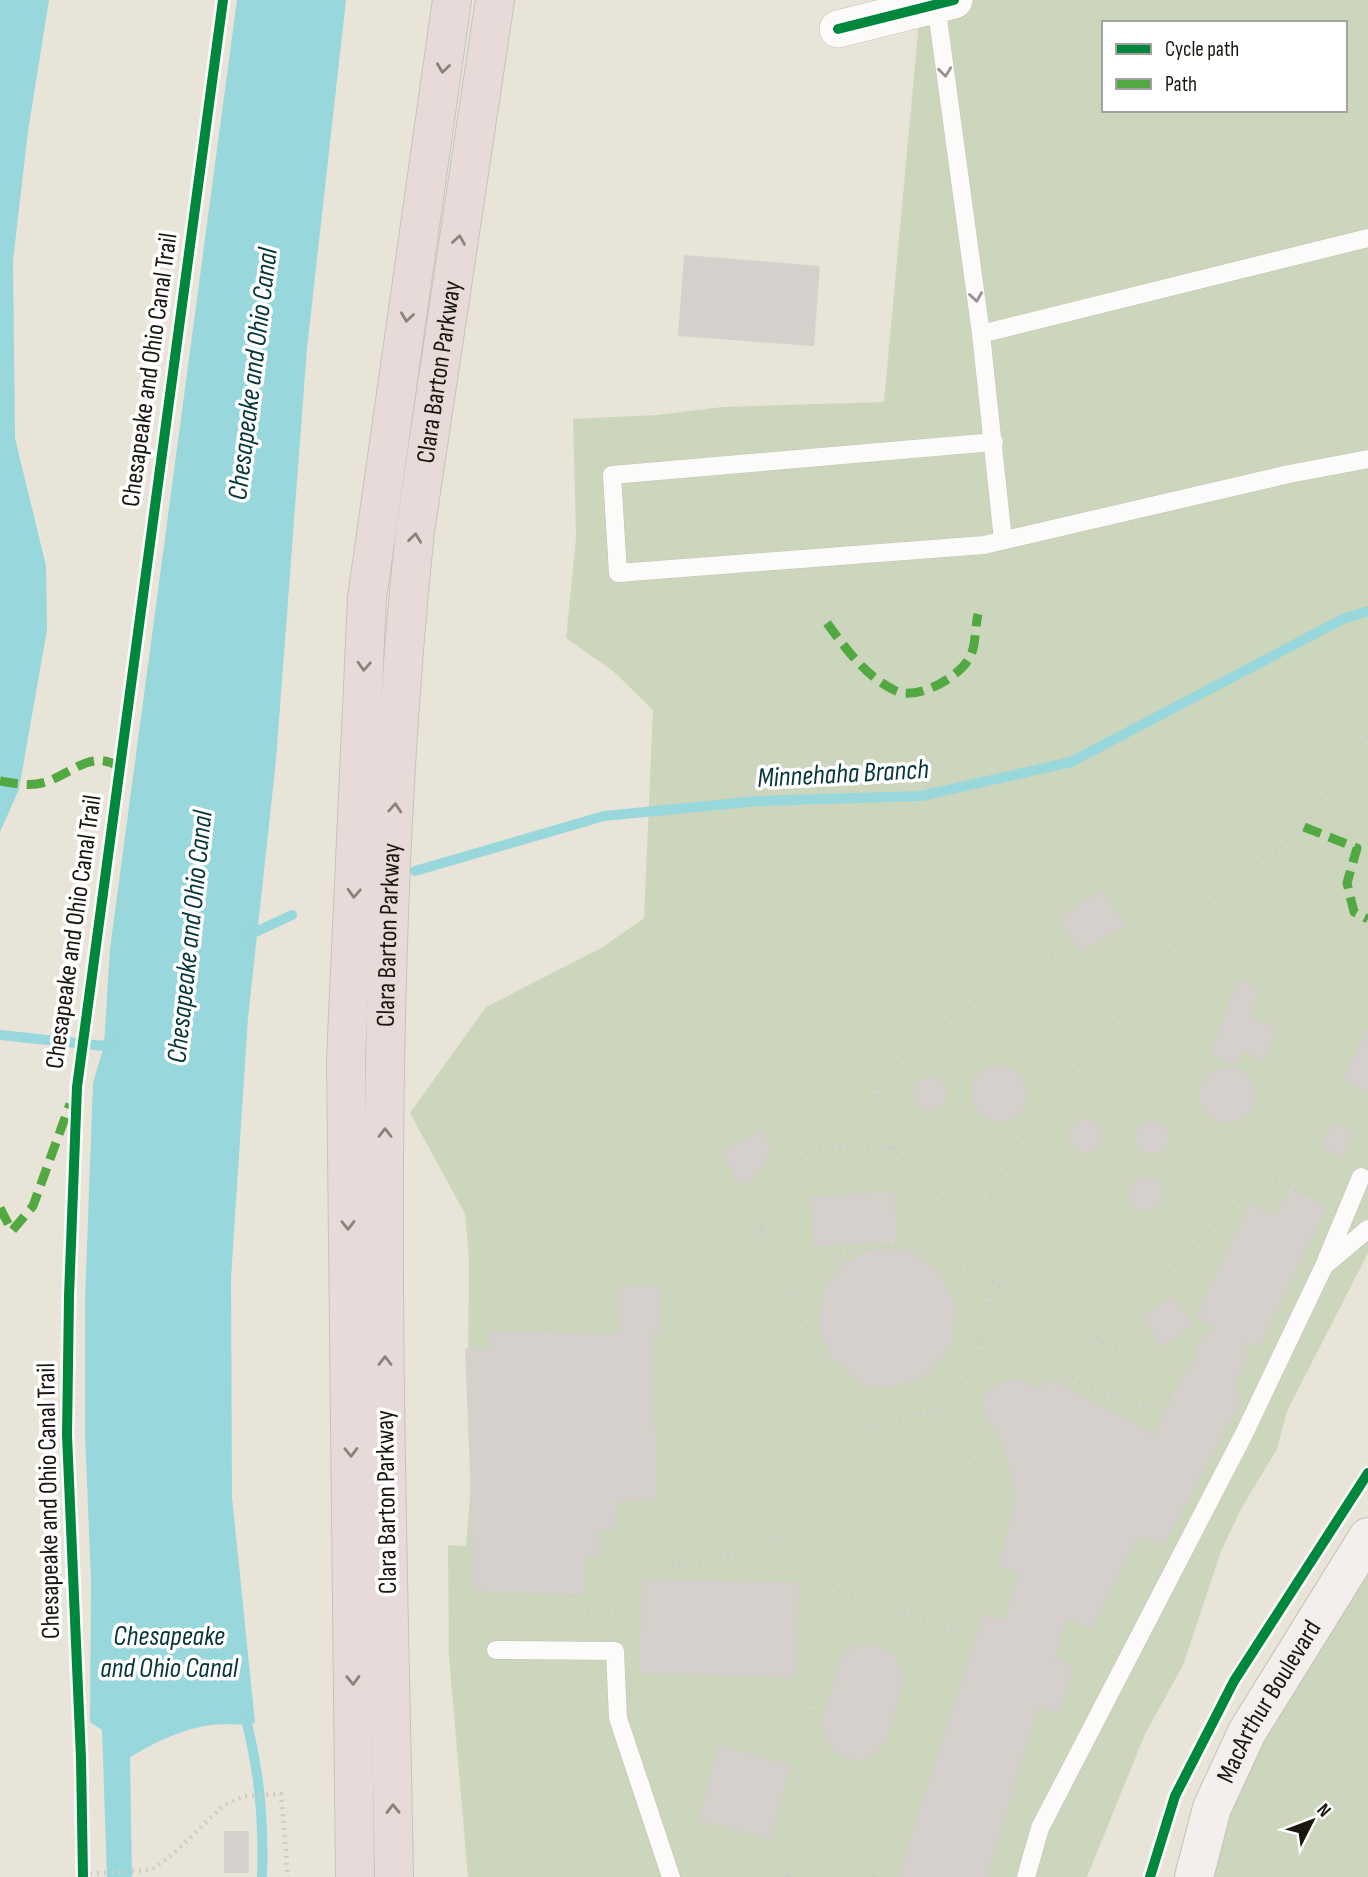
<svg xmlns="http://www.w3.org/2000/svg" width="1368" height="1877" viewBox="0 0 1368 1877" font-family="'Sofia Sans Condensed',sans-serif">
  <rect width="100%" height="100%" fill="#e8e4d8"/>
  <path fill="#ccd6bc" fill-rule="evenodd" d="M921 0H1368V1253L1287 1411 1277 1449 1241 1509 1221 1551 1183 1665 1145 1734 1087 1877H468L449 1656 448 1545 466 1546 471 1485 468 1376 469 1258 465 1214 410 1113 486 1007 603 947 644 918 653 710 613 671 566 638 576 538 573 419 657 415 723 407 884 402ZM1104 23H1345V110H1104Z
    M1368 1537V1877H1194Z"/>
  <path fill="#98d7dc" d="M0 0H49L28 131 13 261 15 438 46 566 47 630 19 789 0 832Z
    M237 0H346L307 348 276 760 248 1018 231 1278 232 1497 255 1723C240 1726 226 1723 211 1725 181 1729 156 1742 130 1757L132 1877H107L102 1730 90 1722 91 1582 85 1432V1301L93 1083 104 1046 110 949Z"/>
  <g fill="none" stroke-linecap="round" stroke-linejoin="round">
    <path stroke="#98d7dc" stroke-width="10" d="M415 871 604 816 758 801 921 796 1071 762 1343 619 1368 611
      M247 936 292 915
      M0 1035 104 1046 113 1039
      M247 1724C260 1775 264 1824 262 1877"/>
  </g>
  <path fill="#d6d0cd" d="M684 255 820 266 814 346 678 336Z
    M1102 890 1125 926 1080 953 1058 917Z
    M1238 979 1260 987 1250 1017 1277 1027 1265 1061 1242 1052 1237 1065 1210 1055Z
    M1368 1027V1092L1342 1079Z
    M971 1094a28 28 0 1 1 56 0a28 28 0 1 1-56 0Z
    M1199 1095a28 28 0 1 1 56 0a28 28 0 1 1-56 0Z
    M913 1094a17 17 0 1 1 34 0a17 17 0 1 1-34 0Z
    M1069 1136a17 17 0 1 1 34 0a17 17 0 1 1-34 0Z
    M1135 1137a17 17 0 1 1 34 0a17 17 0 1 1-34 0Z
    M1335 1121 1355 1132 1341 1158 1321 1147Z
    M761 1130 772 1151 754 1179 740 1186 721 1152Z
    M1129 1194a17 17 0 1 1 34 0a17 17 0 1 1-34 0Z
    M1289 1188 1327 1207 1259 1347 1245 1343 1248 1360 1235 1379 1240 1403 1164 1546 1139 1536 1092 1630 1066 1618 1055 1659 1075 1667 1059 1713 1038 1707 987 1877H898L983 1614 1004 1620 1019 1572 998 1566 1013 1511 1014 1488 1003 1446 983 1409V1399L989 1389 1001 1382 1020 1379 1040 1389 1044 1383 1056 1381 1154 1434 1187 1369 1194 1364 1197 1341 1215 1328 1195 1316 1250 1203 1276 1216Z
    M894 1191 898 1241 814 1247 810 1197Z
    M876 1248 911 1251 941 1274 956 1308 952 1344 930 1373 896 1387 872 1388 864 1384 833 1360 819 1329 822 1292 843 1262Z
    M618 1286H661V1335H653L652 1426 657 1427 656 1501 616 1502 615 1530 599 1531 600 1556 586 1555 584 1595 472 1591 473 1551 465 1348 489 1350V1331L619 1334Z
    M1173 1296 1193 1326 1161 1347 1141 1317Z
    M642 1578 799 1583 796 1678 639 1673Z
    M875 1644 895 1654 905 1679 886 1743 871 1757 855 1761 832 1751 820 1726 840 1661 846 1651 856 1646Z
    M719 1745 791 1765 770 1840 698 1820Z
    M224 1831H249V1873H224Z"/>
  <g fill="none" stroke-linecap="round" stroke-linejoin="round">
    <defs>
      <path id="service" d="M936 4 981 334 1003 540
        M981 334 1368 238
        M994 442 612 475 618 573 984 545 1289 474 1368 459
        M1326 1261 1361 1177
        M496 1650 615 1651 618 1718 671 1877
        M1026 1877 1040 1828 1244 1434 1324 1266 1368 1229"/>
      <path id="minor" d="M838 29 954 0"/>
      <g id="secondary">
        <path id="s1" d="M1194 1877 1212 1808 1247 1732 1368 1537"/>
      </g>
      <g id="trunk">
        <path d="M355 1877 346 1059 367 598 452 0"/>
        <path id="s2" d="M394 1877C386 1428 368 978 415 531L495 0"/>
      </g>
    </defs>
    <use href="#service" stroke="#c4c0b7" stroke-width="19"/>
    <use href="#minor" stroke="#c4c0b7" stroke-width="38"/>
    <use href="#secondary" stroke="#c4c0b7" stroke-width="40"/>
    <use href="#trunk" stroke="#c5c3bc" stroke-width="40"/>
    <path stroke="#ceccc9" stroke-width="4.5" stroke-dasharray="2 5" stroke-linecap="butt" d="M991 1228C930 1192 876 1160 877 1080 933 1027 995 988 1061 950
      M792 1296 845 1252 902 1244 993 1281 1148 1367 1171 1399 1141 1408 980 1342
      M547 1332V1299
      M1072 1379 1096 1338 1123 1304 1165 1274 1263 1176 1326 1200
      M871 1425 837 1396 792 1296 768 1252 759 1212 767 1189 786 1168 810 1152 837 1145 892 1149
      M781 1538 835 1589 954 1630
      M599 1544H647
      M680 1563 681 1343 762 1226
      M572 1595 573 1609 615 1611
      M615 1625C615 1605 620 1588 631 1571L729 1558 781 1538 851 1457 871 1425 941 1411
      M83 1874 151 1870 172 1855 224 1805 245 1796 281 1794 288 1877
      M789 1877 784 1850 835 1589
      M874 1877 990 1518 982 1475 941 1411 973 1369 993 1281 990 1194 1030 1125 1205 907C1215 897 1226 886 1237 877 1258 860 1285 850 1302 828 1329 795 1330 767 1368 736"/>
    <use href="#service" stroke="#fcfbf9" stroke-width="18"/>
    <use href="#minor" stroke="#fcfbf9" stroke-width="37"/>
    <use href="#secondary" stroke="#f4eeec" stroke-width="38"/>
    <use href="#trunk" stroke="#e8dad8" stroke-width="38"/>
    <path stroke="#52a942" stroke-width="9" stroke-dasharray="18 9" stroke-linecap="butt" d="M827 623C846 649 866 677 896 691 917 701 960 677 970 657 976 646 975 627 978 614
      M0 781C16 784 33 787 49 781 74 771 93 750 119 767
      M1304 827 1357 848 1347 883 1354 912 1368 919
      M0 1208 12 1231 33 1206 70 1104"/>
    <defs>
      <path id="cycleway" d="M838 29 954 0
        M83 1877 81 1758 67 1435 69 1296 77 1087 223 0
        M1150 1877 1175 1796 1234 1681 1368 1473"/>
    </defs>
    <use href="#cycleway" stroke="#fff" stroke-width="15"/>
    <use href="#cycleway" stroke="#00873e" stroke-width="10"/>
  </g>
  <defs><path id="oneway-chevron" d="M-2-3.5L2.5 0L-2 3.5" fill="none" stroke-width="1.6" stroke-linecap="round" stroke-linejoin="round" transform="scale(1.75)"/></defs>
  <g stroke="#8b827e">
    <use href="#oneway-chevron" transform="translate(443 68) rotate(98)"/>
    <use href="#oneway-chevron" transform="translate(459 240) rotate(-81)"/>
    <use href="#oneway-chevron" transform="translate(407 317) rotate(98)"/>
    <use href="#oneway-chevron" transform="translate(415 538) rotate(-83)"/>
    <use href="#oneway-chevron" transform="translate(364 666) rotate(93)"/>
    <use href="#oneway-chevron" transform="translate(395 808) rotate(-86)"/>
    <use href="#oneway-chevron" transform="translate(354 893) rotate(93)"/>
    <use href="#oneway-chevron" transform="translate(385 1133) rotate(-90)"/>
    <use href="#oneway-chevron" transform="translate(348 1225) rotate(89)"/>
    <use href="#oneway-chevron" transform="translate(385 1361) rotate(-90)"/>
    <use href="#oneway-chevron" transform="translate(351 1452) rotate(89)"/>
    <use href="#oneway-chevron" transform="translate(353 1680) rotate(89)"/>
    <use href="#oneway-chevron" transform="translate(393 1809) rotate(-91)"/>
  </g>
  <g stroke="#969490">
    <use href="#oneway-chevron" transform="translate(945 72) rotate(83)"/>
    <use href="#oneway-chevron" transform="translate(976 297) rotate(82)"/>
  </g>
  <g text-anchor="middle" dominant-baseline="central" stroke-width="7" stroke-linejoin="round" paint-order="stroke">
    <g font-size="26" fill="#1a1710" stroke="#fff">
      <text transform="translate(150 370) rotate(-82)">Chesapeake and Ohio Canal Trail</text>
      <text stroke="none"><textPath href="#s2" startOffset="1508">Clara Barton Parkway</textPath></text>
      <text transform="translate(74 932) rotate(-82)">Chesapeake and Ohio Canal Trail</text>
      <text stroke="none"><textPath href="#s2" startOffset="942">Clara Barton Parkway</textPath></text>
      <text transform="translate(49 1501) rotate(-91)">Chesapeake and Ohio Canal Trail</text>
      <text transform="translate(387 1502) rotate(-91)">Clara Barton Parkway</text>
      <text stroke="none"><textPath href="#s1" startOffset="192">MacArthur Boulevard</textPath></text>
    </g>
    <g font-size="28" font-style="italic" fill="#06363b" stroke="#fff">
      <text transform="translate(253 374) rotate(-83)">Chesapeake and Ohio Canal</text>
      <text transform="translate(843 774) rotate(-3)">Minnehaha Branch</text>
      <text transform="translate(190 937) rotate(-84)">Chesapeake and Ohio Canal</text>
      <text x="169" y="1636">Chesapeake<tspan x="169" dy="32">and Ohio Canal</tspan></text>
    </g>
  </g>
  <rect x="1102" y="21" width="245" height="91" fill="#ffffff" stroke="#a3a29f" stroke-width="2"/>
  <rect x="1116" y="44" width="35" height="10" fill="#00873e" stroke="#a3a29f" stroke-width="2"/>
  <text x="1165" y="56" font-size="21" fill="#1a1710">Cycle path</text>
  <rect x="1116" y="79" width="35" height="10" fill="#52a942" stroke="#a3a29f" stroke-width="2"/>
  <text x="1165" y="91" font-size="21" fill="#1a1710">Path</text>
  <g transform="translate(1312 1821) rotate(48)" stroke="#ffffff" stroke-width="5" paint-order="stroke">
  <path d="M0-5L12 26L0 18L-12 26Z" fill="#1a1710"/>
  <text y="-10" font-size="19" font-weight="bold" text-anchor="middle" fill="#1a1710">N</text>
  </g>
</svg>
